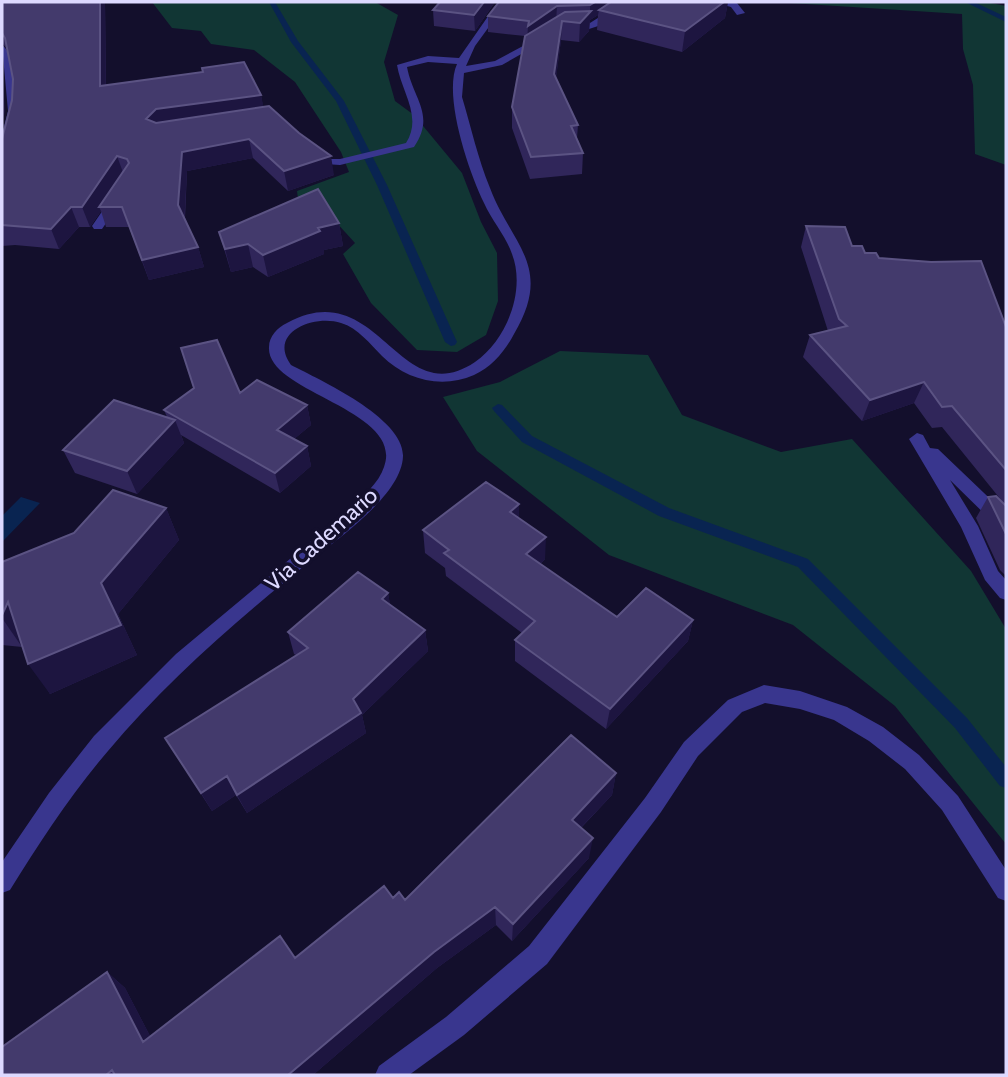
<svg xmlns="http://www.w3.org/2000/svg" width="1008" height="1077" viewBox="0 0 1008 1077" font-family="Cabin,sans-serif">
  <rect width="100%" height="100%" fill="#130f2c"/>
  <path fill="#113634" d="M152 2H375L398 15 384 62 395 101 414 115 462 173 481 222 497 253 498 301 486 335 457 352 417 350 371 303 343 254 355 243 335 221 299 207 297 191 349 172 341 152 295 82 254 50 211 44 201 31 172 28Z
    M774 2H986L1006 6V165L975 154 973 85 963 49 962 14Z
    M560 351 648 355 682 415 781 452 852 439 971 571 1006 629V844L895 706 793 625 609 555 477 451 443 397 500 382Z"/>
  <path fill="#092451" d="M21 497 40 503 2 542V516Z"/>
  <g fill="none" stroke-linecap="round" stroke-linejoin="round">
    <path fill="#092451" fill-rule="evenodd" d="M269 2H275L298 41 344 101 387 185 457 342 455 345 451 346 445 342 377 185 336 101 291 42Z
      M965 2H974L1006 17V22Z
      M498 404 502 405 532 436 669 508 808 559 967 718 1006 767V788L1000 786 955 728 798 567 659 516 522 442 494 411 492 408Z"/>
    <path fill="#39368e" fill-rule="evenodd" d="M498 2H507L475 46 466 66 495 61 538 38 546 40 502 65 464 73 462 97C471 127 478 159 490 188 512 246 554 266 514 334 505 351 492 367 474 375 442 389 406 380 382 356 370 344 358 328 341 323 315 314 267 332 291 365 320 380 404 418 403 456 402 493 344 534 318 555 244 614 169 678 108 751 71 794 40 842 10 890L2 893V862L49 793 94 736 176 654 351 508C363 496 379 483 384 467 405 409 266 393 269 347 269 336 278 327 287 323 379 273 398 414 475 362 507 340 526 290 512 254 506 236 492 221 484 203 468 170 443 95 457 64L428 62 407 67C413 99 436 115 414 147L340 165 325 164 307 152 313 149 331 159H340L406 143C423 117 401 91 397 65L428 56 459 58Z
      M623 2H634C617 17 585 40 563 26L568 23H590Z
      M712 2 737 3 745 13 737 15 731 7Z
      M2 45C14 52 20 99 18 113 16 128 11 143 8 157L2 160V135L8 111Z
      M116 196 122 200 102 229H94L92 226 112 197Z
      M917 433 923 435 930 448 938 449 1006 514V531L1000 529 950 480 978 526 998 571 1006 580V600L1000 598 985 580 961 527 909 439Z
      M764 685 800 691 847 707 883 727 919 755 958 796 1006 870V901L998 898 942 810 905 769 869 741 834 720 800 709 765 703 742 712 698 756 661 812 547 964 464 1035 409 1075H375L379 1066 446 1017 529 946 645 798 684 742 728 700Z"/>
  </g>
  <path fill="#30265a" d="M2 2H105L106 85 261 95 263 107 334 175 288 191 253 158 187 171 185 218 198 247 204 267 149 280 129 227H106L101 211 90 227H79L59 249 15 245 2 246V139L12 100 13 79 8 50 2 43Z
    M440 2H495L475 31 434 26 433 10Z
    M499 2H728L725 18 682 52 597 30 598 15 590 20 589 31 579 42 561 40 556 77 578 125 577 138 583 153 582 174 530 179 512 128V107L525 36 488 32V16Z
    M339 223 343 246 324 250V254L268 277 253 267 231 272 219 232Z
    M806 226 879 258 1006 327V506L942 427 932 428 914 403 862 421 803 357 810 335 828 331 801 247Z
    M240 393 307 405 311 425 294 439 307 446 311 466 280 493 181 435 184 443 137 494 75 473 63 450 167 417 164 410Z
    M988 497 1006 506V576L1000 570 976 518Z
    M166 508 179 540 118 614 137 655 50 694 22 647 2 645V562Z
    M519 518 545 559 540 564 617 617 693 620 688 641 606 729 515 661V640L522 633 446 576 445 568 425 553 423 530Z
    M388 593 390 605 425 630 428 651 362 715 366 733 247 813 236 795 212 811 165 738 296 655 294 654 288 632Z
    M616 773 612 795 581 828 589 858 512 941 496 925 437 968 313 1075H2L107 972 125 988 150 1036 295 958 393 898 405 900Z"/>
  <path fill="#1d1540" d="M100 2H105L106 105 100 86Z
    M484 2H495L475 31 474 15Z
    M595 2H619L599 10 598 15 590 20 589 31 579 42 580 23 590 12V5Z
    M724 2H728L725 18 682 52 685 31Z
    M557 6 556 22 527 42 528 26Z
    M562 21 561 40 554 95V74Z
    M2 71 5 111 2 125Z
    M261 95 265 114 162 128 146 119 156 109Z
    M249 139 253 158 187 171 184 225 178 205 182 152Z
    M117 156 124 175 99 207 101 211 90 227 82 207Z
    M331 156 334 175 288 191 284 171Z
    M71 207 79 227 59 249 51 229Z
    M339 223 343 246 324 250V254L268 277 263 255 318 228Z
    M248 244 253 267 231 272 225 249Z
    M198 247 204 267 149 280 142 260Z
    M924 382 914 403 862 421 870 400Z
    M307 405 311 425 282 449 277 430Z
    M175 420 184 443 137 494 127 471Z
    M307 446 311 466 280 493 275 473Z
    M519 504V527L510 512Z
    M166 508 179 540 118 614 137 655 50 694 28 664 101 583Z
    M546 537 545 559 525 577 526 554Z
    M388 593 392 615 382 599Z
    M8 602 22 647 2 618V615Z
    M693 620 688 641 606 729 610 709Z
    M425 630 428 651 362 715 366 733 247 813 237 795 353 699Z
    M616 773 612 795 569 840 572 820Z
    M227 776 236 795 212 811 201 793Z
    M593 838 589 858 512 941 513 924Z
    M495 907 496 925 437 968 313 1075H288L434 952Z
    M107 972 125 988 160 1055 143 1042Z"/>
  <path fill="#433a6c" stroke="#5b5383" stroke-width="2" d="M2 2H100V86L203 72 202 68 244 62 261 95 156 109 146 119 156 123 269 106 299 133 331 156 284 171 249 139 182 152 178 205 198 247 142 260 122 207H99L129 163 127 159 117 156 82 207H71L51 229 2 225V139L12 100 13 79 5 38 2 33Z
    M440 2H484L474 15 433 10Z
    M499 2H595L590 5 557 6 528 26 529 21 488 16Z
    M611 2H724L685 31 599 10Z
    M591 11 580 23 562 21 554 74 578 125 571 126 583 153 531 157 512 107 525 36 565 12Z
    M318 189 339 223 318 228 320 231 263 255 248 244 225 249 219 232Z
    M806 226 845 227 852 246H862L865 253H876L879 258 931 262 981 261 1006 327V470L952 406 942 407 924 382 870 400 810 335 847 326 839 319Z
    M217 340 240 393 257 380 307 405 277 430 307 446 275 473 164 410 194 388 181 348Z
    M114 400 175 420 127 471 63 450Z
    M486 482 519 504 510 512 546 537 526 554 617 617 646 588 693 620 610 709 515 640 535 621 444 553 449 550 423 530Z
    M113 490 166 508 101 583 121 625 28 664 8 602 2 615V562L74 533Z
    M996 496 1006 506V534L988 497Z
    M358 572 388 593 382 599 425 630 353 699 361 713 237 795 227 776 201 793 165 738 308 648 288 632Z
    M571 735 616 773 572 820 593 838 513 924 495 907 434 952 288 1075H115L112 1070 106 1075H2V1047L107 972 143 1042 280 936 295 958 384 886 393 898 399 892 405 900Z"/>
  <g text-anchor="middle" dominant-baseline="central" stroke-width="7" stroke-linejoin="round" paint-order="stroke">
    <g font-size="23" fill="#ddd9ff" stroke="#130f2c">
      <text transform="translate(321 539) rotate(-42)">Via Cademario</text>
    </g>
  </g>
  <rect width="1008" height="1077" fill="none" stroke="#ddd9ff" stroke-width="7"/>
</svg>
